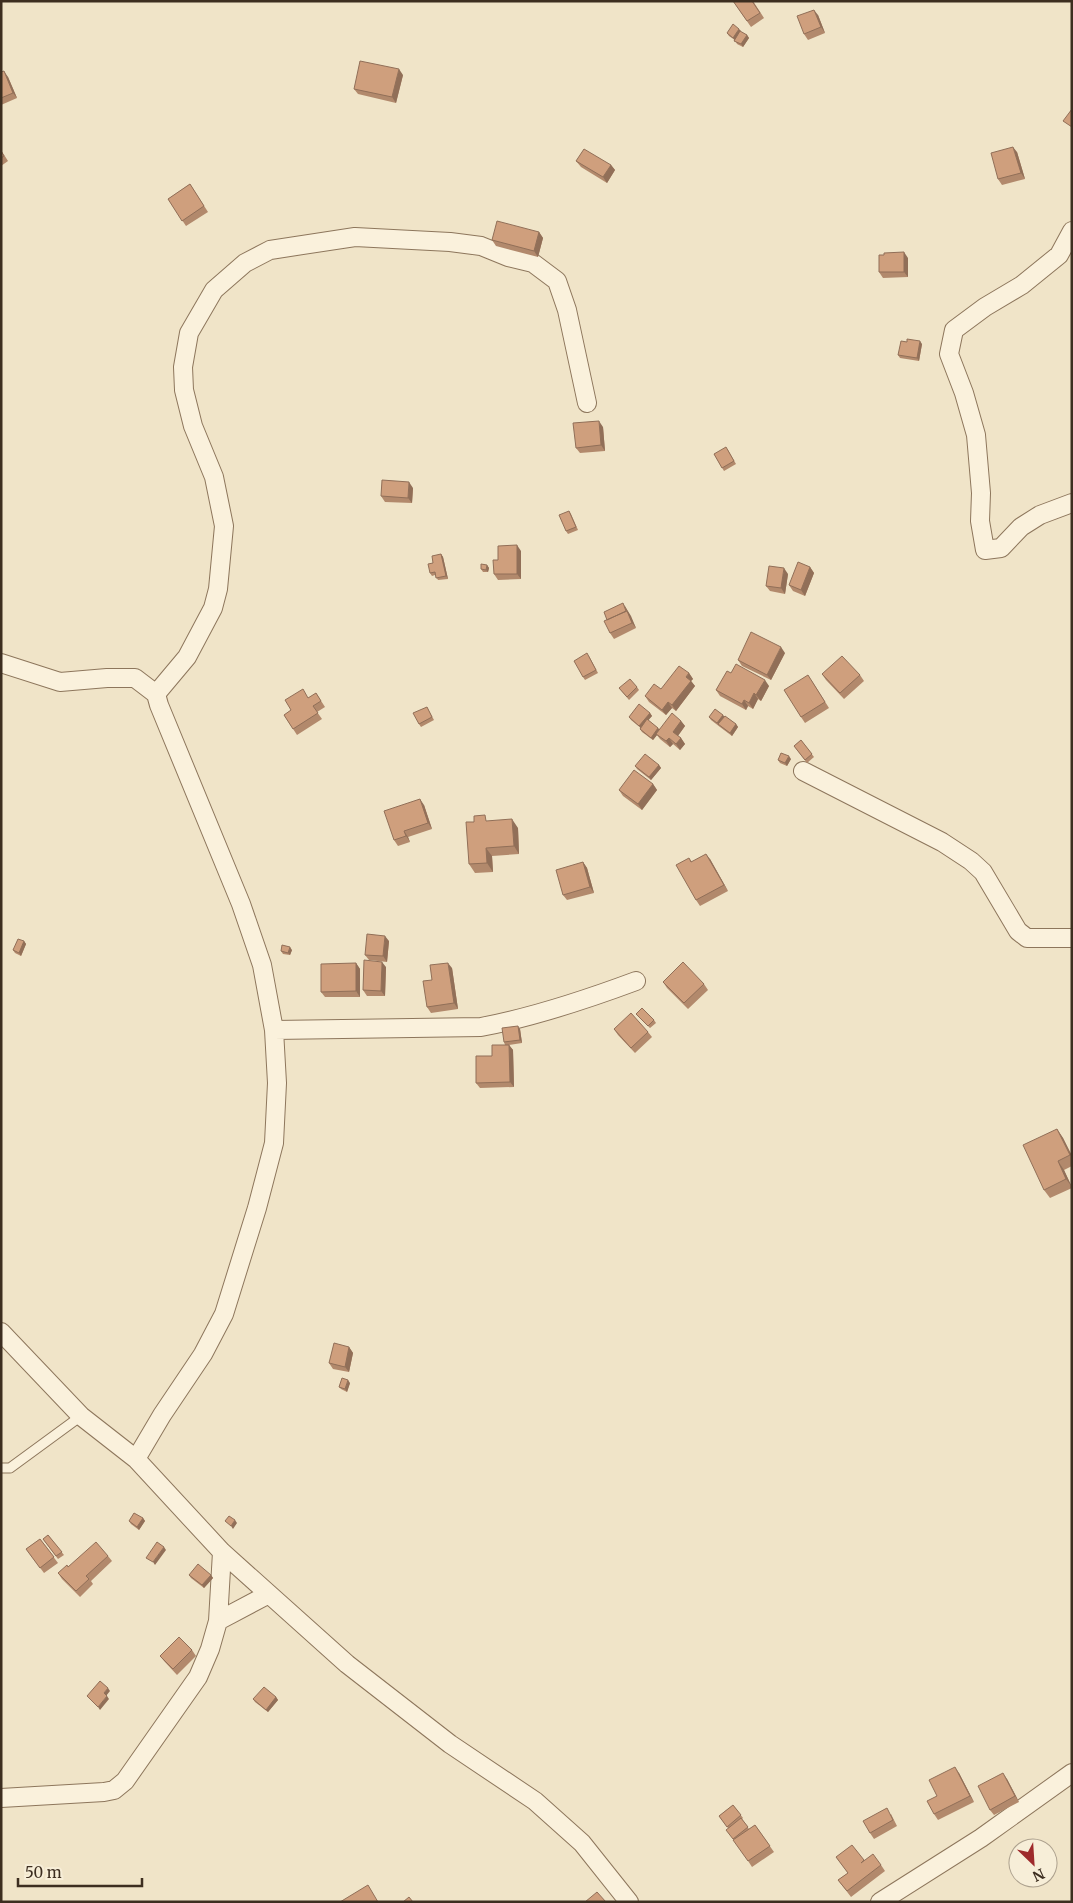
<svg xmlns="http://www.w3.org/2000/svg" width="1073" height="1903" viewBox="0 0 1073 1903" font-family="Merriweather,serif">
  <rect width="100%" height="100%" fill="#f0e4c8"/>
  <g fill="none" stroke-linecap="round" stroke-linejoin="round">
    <defs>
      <path id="service" d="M1 1468H10L81 1416"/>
      <path id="minor" d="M1072 231 1059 255 1022 285 985 307 954 330 949 354 964 393 976 435 981 493 980 521 985 550 1001 548 1021 527 1040 515 1072 503
        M1 663 60 682 107 678H135L156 694
        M803 771 942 842 971 861 983 872 1018 931 1027 938H1072
        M274 1030 481 1027C534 1017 585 1000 636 981
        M1 1332 81 1416 136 1459 222 1552 347 1664 450 1744 535 1801 582 1843 629 1902
        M136 1459 162 1415 203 1354 224 1314 257 1208 274 1143 277 1083 274 1030 262 965 241 904 159 705 156 694 187 657 213 608 218 589 224 526 214 477 193 426 184 390 183 367 189 333 214 290 245 263 270 250 355 237 450 242 481 246 508 257 533 263 557 281 567 310 587 403
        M218 1621 269 1594
        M1 1798 104 1792 114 1790 125 1781 198 1677 210 1649 218 1621 222 1552
        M880 1902 981 1838 1072 1773"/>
    </defs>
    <use href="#service" stroke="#8d765c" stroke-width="11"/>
    <use href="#minor" stroke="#8d765c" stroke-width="20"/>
    <use href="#service" stroke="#faf1dc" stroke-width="9"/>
    <use href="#minor" stroke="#faf1dc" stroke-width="18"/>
  </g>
  <path fill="#b2896c" d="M733 1H753L764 18 751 27Z
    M818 15 825 33 808 40 804 34Z
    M741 32 747 35 749 38 743 47 737 44 735 40 729 36 727 33Z
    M1 72 8 77 17 98 1 105Z
    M403 75 396 103 358 94 354 89Z
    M1 150 8 161 1 166Z
    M1017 152 1025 179 1002 185 998 179Z
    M576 161 611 165 615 170 607 183 581 167Z
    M190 184 208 212 186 226 168 199Z
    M539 232 543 238 538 257 496 246 492 240Z
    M908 258V277L883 278 879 272Z
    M907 342 922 344 919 361 900 358 898 355Z
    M603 427 605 451 580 453 576 448Z
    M728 450 736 464 724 471 714 454Z
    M413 488 412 503 385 502 381 496Z
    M569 511 571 514 578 530 568 534 566 531Z
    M521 551V579L498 580 494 574 498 560Z
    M441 554 443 557 448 579 438 580 435 575 432 576 430 573 433 563Z
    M487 565 489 568 488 572H483L481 569Z
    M810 567 814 573 805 596 793 591 789 585Z
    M788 574 785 594 770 591 766 586Z
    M625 606 636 628 614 639 610 633 607 620Z
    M785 653 771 680 742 666 738 660Z
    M589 656 598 673 585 680 583 677Z
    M689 673 693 679 691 681 695 686 676 711 672 708 666 715 649 702 645 696 661 689Z
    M731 673 769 686 761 701 758 699 753 709 748 706 746 710 720 696 716 690Z
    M822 674 860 675 864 681 844 699 826 680Z
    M812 681 829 708 805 723 801 717Z
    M637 687 639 690 629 700 619 688Z
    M316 693 325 707 317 712 322 719 297 735 284 715Z
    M427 707 434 720 421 727 419 724Z
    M650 713 652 716 648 720 659 729 681 721 685 726 678 736 681 738 685 744 680 750 673 744 670 747 660 739 657 735 653 740 642 732 640 729 641 728 631 720 629 717Z
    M723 715 724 717 736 724 738 727 732 736 720 727 711 720 709 717Z
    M801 740 814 757 807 763 794 746Z
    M791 759 787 766 780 763 778 760Z
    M659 765 661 768 651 780 637 769 635 766Z
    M653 784 657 790 642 810 623 796 619 790Z
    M424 805 432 829 408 837 410 842 398 846 394 840Z
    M489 821 518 828 519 854 492 856 493 872 475 873 469 864Z
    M689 858 692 862 710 859 728 891 700 906 696 900Z
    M583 862 587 868 594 893 567 900 563 895Z
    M24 941 26 944 21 956 15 953 13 950Z
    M389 941 387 962 369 960 365 955Z
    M292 950 290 955 283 954 281 951Z
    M356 963 360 969V997H325L321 992Z
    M386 967 385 996H367L363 990Z
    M452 968 458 1009 431 1013 427 1007 432 980Z
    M663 982 704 984 708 990 688 1009 667 988Z
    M636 1014 654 1020 656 1023 650 1028Z
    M520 1029 522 1043 509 1045 513 1050 514 1087 480 1088 476 1083 505 1045 504 1042Z
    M614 1029 648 1032 652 1037 635 1053 618 1035Z
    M1057 1129 1063 1138 1072 1156V1166L1064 1170 1072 1188 1050 1198 1044 1190Z
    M349 1347 353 1353 349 1372 333 1369 329 1363Z
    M350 1383 347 1392 341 1389 339 1387Z
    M143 1518 145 1521 139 1530 131 1524 129 1521Z
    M48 1535 64 1555 58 1559 43 1539Z
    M40 1539 58 1563 44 1573 26 1549Z
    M108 1556 112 1561 91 1581 93 1584 80 1597 62 1579 58 1573 68 1567Z
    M189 1575H211L213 1578 204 1588 191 1578Z
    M192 1650 196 1656 177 1675 164 1661 160 1656Z
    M276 1697 278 1700 268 1712 255 1702 253 1699Z
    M959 1773 974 1802 938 1820 934 1814 937 1796Z
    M1007 1779 1019 1802 994 1815 990 1810Z
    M733 1805 743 1818 742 1819 749 1829 755 1825 774 1852 752 1867 734 1839 728 1828 719 1816Z
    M891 1814 897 1826 874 1839 870 1833Z
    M836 1857 864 1861 881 1865 885 1871 851 1897 838 1880 848 1873Z"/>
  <path fill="#916f58" d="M814 10 818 15 825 33 821 27Z
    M739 29 741 31 735 41 733 38Z
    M747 35 749 38 743 47 741 44Z
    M399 69 403 75 396 103 392 97Z
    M4 71 8 77 17 98 13 93Z
    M1013 147 1017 152 1025 179 1021 173Z
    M611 165 615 170 607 183 603 177Z
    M539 232 543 238 538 257 534 251Z
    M904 252 908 258V277L904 272Z
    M920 341 922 344 919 361 917 358Z
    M599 421 603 427 605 451 601 445Z
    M409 482 413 488 412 503 408 498Z
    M517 545 521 551V579L517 574Z
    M441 554 443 557 448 579 446 576Z
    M487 565 489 568 488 572 486 570Z
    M810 567 814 573 805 596 801 590Z
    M784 568 788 574 785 594 781 588Z
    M623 603 631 616 636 628 632 623Z
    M781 647 785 653 771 680 767 675Z
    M689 673 693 679 691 681 695 686 676 711 672 705Z
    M765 680 769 686 761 701 756 695Z
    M754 693 758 699 753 709 749 703Z
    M744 700 748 706 746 710 742 704Z
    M668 702 672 708 666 715 662 710Z
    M650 713 652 716 641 729 639 726Z
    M723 715 725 718 719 725 717 723Z
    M681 721 685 726 677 737 673 732Z
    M736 724 738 727 732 736 730 733Z
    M658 728 660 731 656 734 657 735 653 740 651 738Z
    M669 738 673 744 670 747 666 741Z
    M681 738 685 744 680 750 676 744Z
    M789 756 791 759 787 766 785 763Z
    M659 765 661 768 651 780 649 777Z
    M653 784 657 790 642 810 638 804Z
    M420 799 424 805 432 829 428 823Z
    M512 819 518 828 519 854 514 846Z
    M404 831 408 837 410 842 406 836Z
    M486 848 492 856 493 872 487 863Z
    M706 854 710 859 728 891 724 885Z
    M583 862 587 868 594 893 590 887Z
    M385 936 389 941 387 962 383 956Z
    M24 941 26 944 21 956 19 953Z
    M290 947 292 950 290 955 288 953Z
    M382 962 386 967 385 996 381 991Z
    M356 963 360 969V997L356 991Z
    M448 963 452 968 458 1009 454 1003Z
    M518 1026 520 1029 522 1043 520 1040Z
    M509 1045 513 1050 514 1087 510 1082Z
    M1057 1129 1063 1138 1072 1156V1158Z
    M1058 1161 1064 1170 1072 1187 1066 1179Z
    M349 1347 353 1353 349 1372 345 1367Z
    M348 1380 350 1383 347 1392 345 1389Z
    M143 1518 145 1521 139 1530 137 1527Z
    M235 1520 237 1523 233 1529 231 1526Z
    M164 1547 166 1550 155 1565 153 1562Z
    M211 1575 213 1578 204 1588 202 1585Z
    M108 1688 110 1691 106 1696 104 1693Z
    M107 1696 109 1699 100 1710 98 1707Z
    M276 1697 278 1700 268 1712 266 1710Z
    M955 1767 959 1773 974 1802 970 1796Z
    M1003 1773 1007 1779 1019 1802 1015 1796Z"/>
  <path fill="#cf9f7d" stroke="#916f58" d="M733 1H752L760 13 747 21Z
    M814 10 821 27 804 34 797 16Z
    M733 24 739 29 733 38 727 33Z
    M740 31 747 35 741 44 734 41Z
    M360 61 399 69 392 97 354 89Z
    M4 71 13 93 1 98V72Z
    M1072 109V127L1063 121Z
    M1013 147 1021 173 998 179 991 153Z
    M584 149 611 165 603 177 576 161Z
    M1 151 4 156 1 158Z
    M190 184 204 206 182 221 168 199Z
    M497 221 539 232 534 251 492 240Z
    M904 252V272H879V255H884V253Z
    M907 339 920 341 917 358 898 355 901 341 907 342Z
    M599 421 601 445 576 448 573 423Z
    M726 447 734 461 722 468 714 454Z
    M382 480 409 482 408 498 381 496Z
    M569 511 576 527 566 531 559 515Z
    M517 545V574H494L493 560H498V546Z
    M441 554 446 576 436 578 435 572 430 573 428 564 433 563 432 556Z
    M798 562 810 567 801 590 789 585Z
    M481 564 487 565 486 570 481 569Z
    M769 566 784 568 781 588 766 586Z
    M623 603 626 611 607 620 604 612Z
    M627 611 632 623 610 633 604 621Z
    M751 632 781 647 767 675 738 660Z
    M587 653 596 670 583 677 574 661Z
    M842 656 860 675 840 693 822 674Z
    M736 664 765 680 756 695 754 693 749 703 744 700 742 704 716 690 727 671 731 673Z
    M679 666 689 673 686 677 691 681 672 705 668 702 662 710 645 696 654 684 661 689Z
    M808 675 825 702 801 717 784 690Z
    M630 679 637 687 627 697 619 688Z
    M303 689 308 698 316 693 321 701 313 706 318 713 293 729 284 715 291 710 285 700Z
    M639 704 650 713 639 726 629 717Z
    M427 707 432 717 419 724 413 713Z
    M715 709 723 715 717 723 709 717Z
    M672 713 681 721 673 732 681 738 676 744 669 738 666 741 656 734Z
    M725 716 736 724 730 733 718 724Z
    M647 719 658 728 651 738 640 729Z
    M801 740 812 754 805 760 794 746Z
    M781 753 789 756 785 763 778 760Z
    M645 754 659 765 649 777 635 766Z
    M634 770 653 784 638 804 619 790Z
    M420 799 428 823 404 831 406 836 394 840 384 811Z
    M485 815 486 821 512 819 514 846 486 848 487 863 469 864 466 822H474V816Z
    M706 854 724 885 696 900 676 865 689 858 691 862Z
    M583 862 590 887 563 895 556 870Z
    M367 934 385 936 383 956 365 955Z
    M18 939 24 941 19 953 13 950Z
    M282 945 290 947 288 953 281 951Z
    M364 960 382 962 381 991 363 990Z
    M683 962 704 984 684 1003 663 982Z
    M356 963V991L321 992V964Z
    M448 963 454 1003 427 1007 423 981 432 980 430 965Z
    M642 1008 654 1020 648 1026 636 1014Z
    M631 1013 648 1032 631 1048 614 1029Z
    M518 1026 520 1040 504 1042 502 1028Z
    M492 1045H509L510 1082 476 1083V1056H492Z
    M1057 1129 1070 1155 1058 1161 1066 1179 1044 1190 1023 1145Z
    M334 1343 349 1347 345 1367 329 1363Z
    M342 1378 348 1380 345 1389 339 1387Z
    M134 1513 143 1518 137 1527 129 1521Z
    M229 1516 235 1520 231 1526 225 1521Z
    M48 1535 62 1552 56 1556 43 1539Z
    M40 1539 54 1557 40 1568 26 1549Z
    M96 1542 108 1556 86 1576 89 1579 76 1591 58 1573 67 1565 68 1567Z
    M157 1542 164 1547 153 1562 146 1558Z
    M198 1564 211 1575 202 1585 189 1575Z
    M179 1637 192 1650 173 1669 160 1656Z
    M100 1681 108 1688 104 1693 107 1696 98 1707 87 1696Z
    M264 1687 276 1697 266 1710 253 1699Z
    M955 1767 970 1796 934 1814 927 1801 937 1796 929 1780Z
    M1003 1773 1015 1796 990 1810 978 1786Z
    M733 1805 741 1815 727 1827 719 1816Z
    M887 1808 893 1820 870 1833 863 1821Z
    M741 1818 748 1827 733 1839 726 1830Z
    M755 1825 770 1846 748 1861 733 1840Z
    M852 1845 864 1860 861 1863 873 1854 881 1865 847 1891 838 1880 848 1873 836 1857Z
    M368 1885 378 1902H340Z
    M597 1892 606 1902H585Z
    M409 1897 413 1902H403Z"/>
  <rect width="1073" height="1903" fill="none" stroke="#3d2e20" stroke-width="5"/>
  <g transform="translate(1033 1863) rotate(155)"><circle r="24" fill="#f7eed8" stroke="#ada18e"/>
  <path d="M0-4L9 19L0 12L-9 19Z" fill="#9e2a2b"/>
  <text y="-8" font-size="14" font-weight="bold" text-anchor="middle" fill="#3d2e20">N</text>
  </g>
  <path d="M18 1878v8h124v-8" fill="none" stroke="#3d2e20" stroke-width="2.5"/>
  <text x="25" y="1878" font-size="15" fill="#3d2e20" stroke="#f7eed8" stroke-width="4" paint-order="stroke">50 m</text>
</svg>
